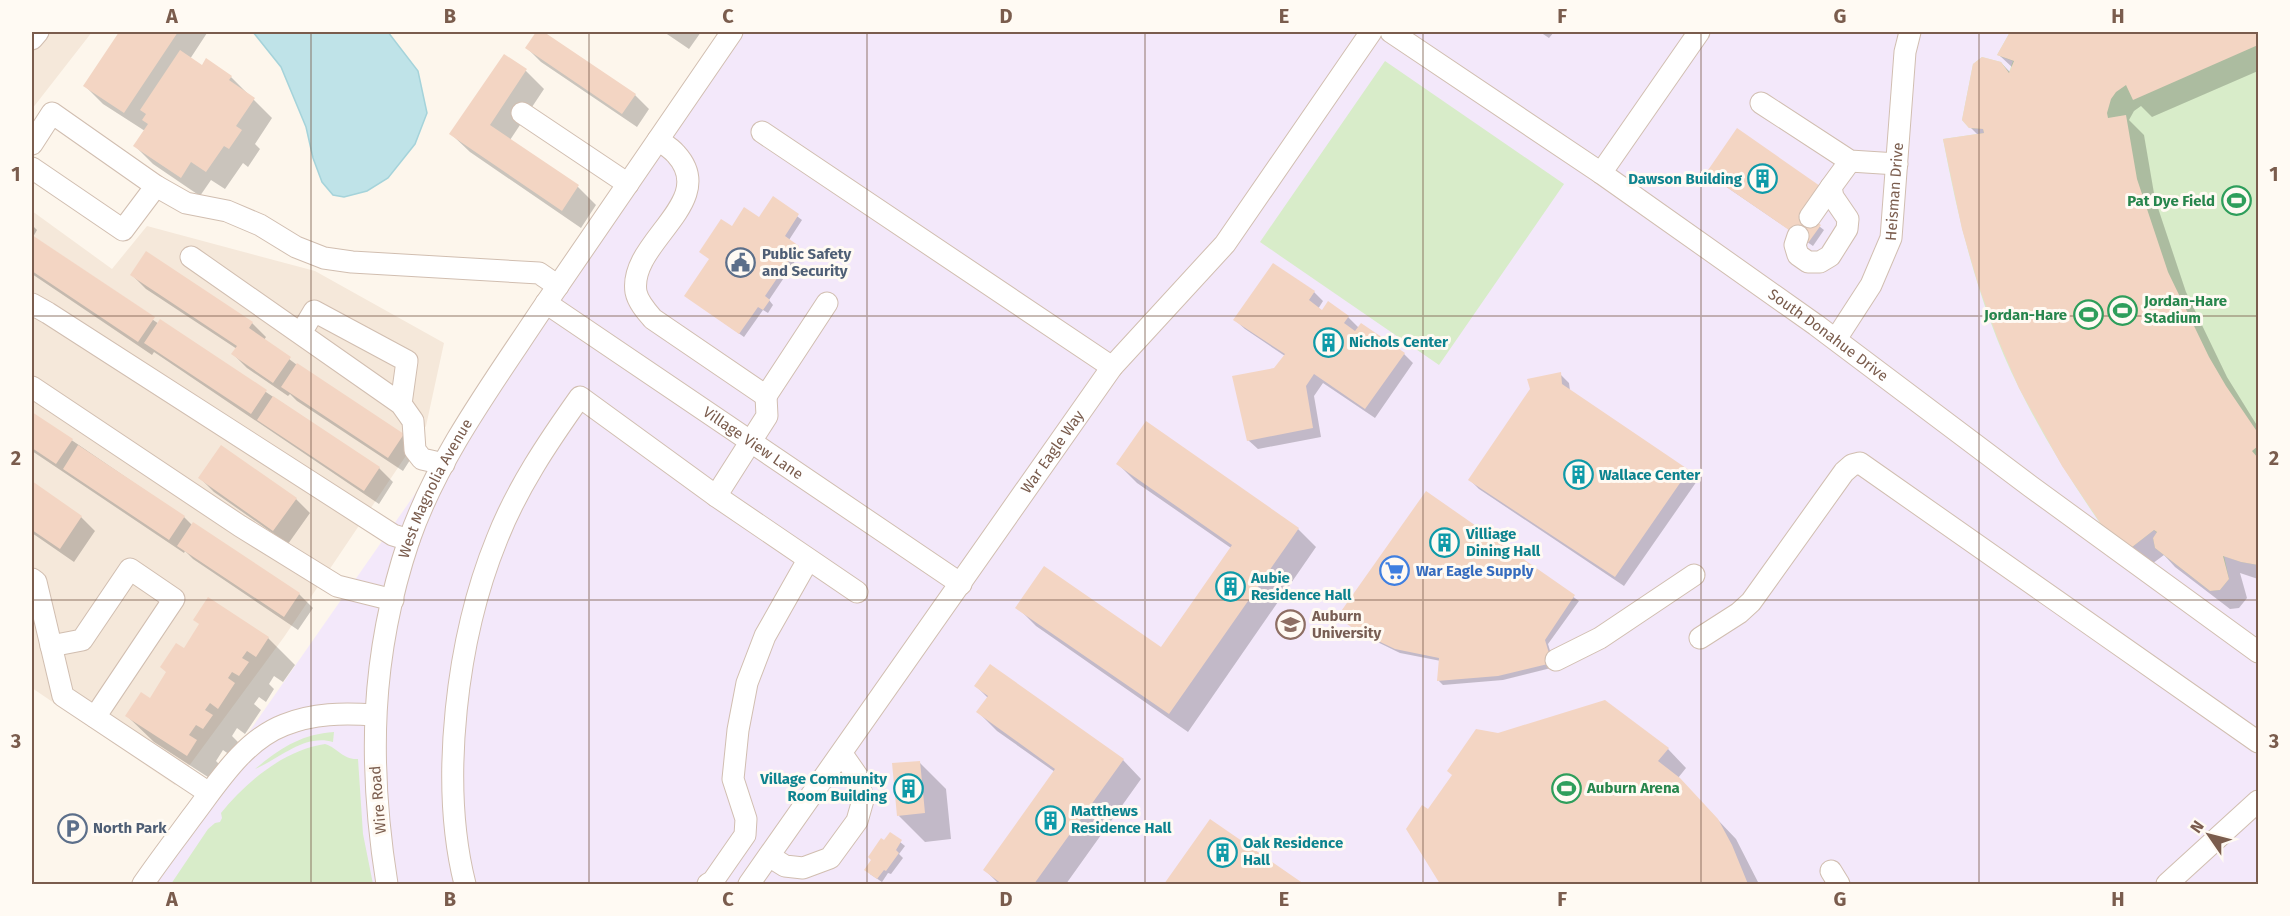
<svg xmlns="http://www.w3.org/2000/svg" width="2290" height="916" viewBox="0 0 2290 916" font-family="'Fira Sans',sans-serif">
  <rect width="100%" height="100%" fill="#fdf6ec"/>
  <path fill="#f5e8da" d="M32 32H92L32 109Z
    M32 211 112 269 147 226 315 271 444 343 426 426 284 637 175 785 32 688Z"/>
  <path fill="#f3e8fa" d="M732 32H2258V884H143L493 382Z"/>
  <path fill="#d8ecc9" d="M2010 32H2258V565L2241 562 2224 556 2229 579 2220 590 2210 591 2155 548 2153 538 2157 533 2154 530 2122 555C2084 501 2048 447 2019 388 1980 310 1959 224 1943 139L1984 133 1983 129 1969 128 1962 120 1973 64 1982 57 2001 62 2009 72 2013 61 1997 55Z
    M1385 61 1564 184 1439 365 1260 242Z
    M334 732 333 742C305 733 279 759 255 769 279 749 301 734 334 732Z
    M325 744C338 748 343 760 358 759L363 834 373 884H171L208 829 215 823 220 822 222 818 221 813C246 782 284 750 325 744Z"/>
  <path fill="#bfe3e8" stroke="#a5d3da" stroke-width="1.5" d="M253 32H388L418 71 427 113 415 144 388 178 367 191 344 197 333 195 322 182 313 158 306 127 281 67Z"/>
  <path fill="#0003" d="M120 32H206L207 33 190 59 202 67 231 77 272 118 255 144 260 149 248 167 243 163 225 189 211 180 200 196 153 164 135 146 145 131 103 104 85 86Z
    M538 32H541L635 95 649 109 637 127 541 62 527 48Z
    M664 32H701L689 49Z
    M1540 32H1554L1549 38Z
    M2011 32H2258V71L2152 117 2141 106 2134 111 2129 120 2144 135 2155 199 2186 292 2227 377 2258 427V579L2240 573 2247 598 2239 608 2230 609 2175 567 2164 555 2141 572 1979 283 1978 135 1970 127 2001 63 2011 73 2013 68 1999 55Z
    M505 56 526 71 544 89 510 140 578 187 596 205 581 228 470 152 451 134Z
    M1712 177 1806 216 1824 230 1813 246Z
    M773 198 802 220 789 240 802 251 769 300 773 305 768 313 763 310 744 337 686 296 732 228 759 219Z
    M32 225 37 230 33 237 159 324 160 321 379 468 393 482 379 504 154 352 152 355 32 274Z
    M132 275 252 323 266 337 264 340 297 365 403 435 417 449 403 471 297 401 290 394 288 396 247 368 233 354 237 349 146 289Z
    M1314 292 1323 301 1318 309 1322 312 1328 303 1348 317 1359 328 1404 354 1413 363 1375 418 1323 383 1314 396 1321 437 1258 449 1248 440 1275 370 1285 356 1245 329 1235 320Z
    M1560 374 1569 383 1570 391 1688 472 1697 481 1624 586 1479 489 1470 480 1531 390Z
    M32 413 184 517 192 525 299 594 313 608 298 630 193 559 185 551 184 553 32 451Z
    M1118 464 1298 529 1316 547 1188 732 1036 626 1017 607 1161 649 1231 548 1137 483Z
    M200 478 296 499 310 513 288 544 214 492Z
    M32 483 81 517 95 531 74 562 32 533Z
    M1426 493 1579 601 1548 644 1555 667 1503 680 1443 685 1438 680 1441 661 1400 653 1363 635 1344 621Z
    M268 638 295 665 283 682 274 676 269 684 274 689 266 702 259 697 254 704 261 710 245 734 237 728 232 736 238 742 230 755 223 750 216 761 223 768 214 781 154 742 127 716 150 700 184 650Z
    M976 686 1123 760 1141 779 1066 884H999L985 870 1055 772 997 731 978 712 988 698Z
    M1498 735 1668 749 1686 768 1678 778 1736 839 1759 884H1442L1408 829 1428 812Z
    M919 762 946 789 951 839 925 842 899 816Z
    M1210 821 1302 884H1166Z
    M890 834 905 846 899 854 903 858 891 874 888 873 882 882 870 874 884 842Z"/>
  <path fill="#f3d5c3" d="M119 32H178L124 113 83 86Z
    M536 32H544L636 94 622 114 525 48Z
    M2010 32H2258V45L2133 100 2126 85 2116 92 2111 99 2107 113 2108 118 2126 115 2137 179 2168 272 2209 357 2226 386 2258 433V446L2252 451 2258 458V565L2241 562 2223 556 2229 579 2220 590 2210 591 2155 548 2153 538 2157 532 2154 530 2122 555 2062 466 2019 388 1997 337 1978 284 1962 229 1943 139 1984 133 1983 129 1969 128 1962 120 1973 64 1982 57 2001 62 2009 73 2014 61 1997 55Z
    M180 50 202 65 206 58 232 76 229 80 255 98 236 126 242 130 229 149 224 146 206 172 191 162 181 178 133 146 148 124 142 120 146 114 140 110Z
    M504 54 527 69 490 125 579 185 562 211 449 134Z
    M1737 128 1820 186 1802 212 1821 225 1808 243 1706 173Z
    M773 196 799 214 785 236 799 246 765 296 770 300 763 310 758 307 739 334 684 296 709 259 699 252 721 219 732 226 744 207 759 217Z
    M32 235 155 317 138 342 32 271Z
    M146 251 253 322 249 328 291 357 273 383 231 354 237 346 130 275Z
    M1273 263 1315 291 1309 300 1322 310 1328 301 1349 316 1344 323 1355 331 1361 323 1405 353 1365 409 1314 374 1306 386 1313 428 1247 441 1232 376 1274 368 1285 354 1233 320Z
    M160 319 267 390 251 414 144 343Z
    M297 363 404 434 388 458 281 387Z
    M1561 372 1562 384 1689 470 1615 577 1468 480 1530 389 1527 379Z
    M273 396 380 467 364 491 257 420Z
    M32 412 73 439 56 464 32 448Z
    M1146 421 1299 528 1169 714 1015 608 1044 566 1161 647 1232 545 1116 464Z
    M78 445 185 516 169 540 63 469Z
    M221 445 297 498 273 531 198 478Z
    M32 481 82 516 60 549 32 530Z
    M1426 491 1575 595 1545 640 1552 663 1498 676 1437 681 1439 658 1395 649 1357 631 1337 617Z
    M193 522 300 593 284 617 177 546Z
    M208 597 269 637 256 657 247 651 242 658 249 662 239 676 232 672 228 678 235 683 218 709 210 703 205 710 213 715 203 729 196 725 189 735 197 740 187 756 125 716 141 692 150 698 166 672 160 667 176 643 184 648 199 624 193 620Z
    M990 664 1124 759 1034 884H1002L983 870 1055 769 976 712 988 696 974 686Z
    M1605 700 1669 748 1658 761 1680 778 1718 819 1732 845 1748 884H1440L1406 829 1422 805 1428 809 1452 775 1447 771 1476 729 1498 733Z
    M920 761 925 813 897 816 892 763Z
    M1210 819 1304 884H1164Z
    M890 832 902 840 896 850 899 853 886 871 884 870 877 879 864 870 871 860 868 857 881 838 884 840Z"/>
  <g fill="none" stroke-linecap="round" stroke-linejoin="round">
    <defs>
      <g id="minor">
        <path id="s1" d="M1391 32 1601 173 1816 325 2030 486 2258 652"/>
        <path d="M32 39 38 32"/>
        <path d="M1761 103 1850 161 1897 164"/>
        <path d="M522 113 628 184"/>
        <path d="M762 132 1112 367"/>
        <path d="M658 140C664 144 671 148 676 154 720 202 628 242 636 292 638 302 646 311 653 319L766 396 827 303"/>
        <path d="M32 144 52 113 156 186 186 203 227 211 260 225 296 247 324 258 352 262 539 273 558 286"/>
        <path d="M32 168 123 230 156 186"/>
        <path d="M1601 173 1699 32"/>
        <path d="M1810 217 1831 187"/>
        <path d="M1798 236 1795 245 1798 255 1808 262H1820L1830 256 1847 229 1848 219 1833 197 1831 187 1850 161"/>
        <path d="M191 257 401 404 413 421 415 450 422 459 444 464"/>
        <path id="s2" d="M546 303 961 584"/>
        <path d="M32 304 48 313 393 535 409 540"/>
        <path d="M301 333 314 311 407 361 401 404"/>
        <path id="s3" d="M1836 339 1871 285 1891 238 1905 52 1910 32"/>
        <path d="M32 387 240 526 337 586 393 600"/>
        <path d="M716 496 767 416 766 396"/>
        <path d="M32 579 36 582 63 696 209 793"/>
        <path d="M1700 638 1739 613 1751 602 1844 472 1852 465 1860 463 2258 742"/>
        <path d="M51 646 82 640 130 569 174 599 95 717"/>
        <path d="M1556 660 1600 638 1694 575"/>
        <path d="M769 856 785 866 803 868 830 858 857 821 863 800 858 777 842 754"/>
        <path d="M1831 871 1839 884"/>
        <path d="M143 884C158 862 175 840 191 818 217 784 243 741 284 725 314 713 343 713 375 715"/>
        <path id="s4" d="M387 884C368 765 370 656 409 540 437 459 493 383 540 312 604 218 668 125 732 32"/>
        <path d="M465 884C439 781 457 637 497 539 517 488 548 442 580 397L716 496 857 592"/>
        <path d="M708 884 713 881 745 835 746 819 733 779 738 730 747 683 765 636 808 560"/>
        <path id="s5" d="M749 884 1112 367 1225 244 1371 32"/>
        <path d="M2167 884 2258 801"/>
      </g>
    </defs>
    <use href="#minor" stroke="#d1beb0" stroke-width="23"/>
    <use href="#minor" stroke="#fff" stroke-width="21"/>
  </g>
  <path fill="none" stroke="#7a5c4d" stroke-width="1.5" stroke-opacity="0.55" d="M311 32V884M589 32V884M867 32V884M1145 32V884M1423 32V884M1701 32V884M1979 32V884M32 316H2258M32 600H2258"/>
  <defs>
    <symbol id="building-ring" viewBox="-11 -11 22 22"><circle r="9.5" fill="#fffaf3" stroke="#0f9aa8" stroke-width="1.5"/><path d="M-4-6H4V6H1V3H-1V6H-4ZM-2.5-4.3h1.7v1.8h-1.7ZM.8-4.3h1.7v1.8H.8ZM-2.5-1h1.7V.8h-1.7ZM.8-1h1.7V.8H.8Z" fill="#0f9aa8"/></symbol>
    <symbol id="stadium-ring" viewBox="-11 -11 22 22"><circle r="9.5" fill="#fffaf3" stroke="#2e9e5b" stroke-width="1.5"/><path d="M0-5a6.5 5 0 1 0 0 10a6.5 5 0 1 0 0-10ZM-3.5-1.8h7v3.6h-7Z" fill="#2e9e5b"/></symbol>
    <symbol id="civic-ring" viewBox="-11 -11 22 22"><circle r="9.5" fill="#fffaf3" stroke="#5c6f8a" stroke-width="1.5"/><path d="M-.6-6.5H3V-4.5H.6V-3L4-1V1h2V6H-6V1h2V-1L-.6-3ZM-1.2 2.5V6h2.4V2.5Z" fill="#5c6f8a"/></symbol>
    <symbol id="supermarket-ring" viewBox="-11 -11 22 22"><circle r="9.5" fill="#fffaf3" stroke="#3f7fe0" stroke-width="1.5"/><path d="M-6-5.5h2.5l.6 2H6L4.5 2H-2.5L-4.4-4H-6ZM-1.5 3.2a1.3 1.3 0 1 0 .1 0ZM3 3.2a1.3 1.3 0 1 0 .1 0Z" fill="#3f7fe0"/></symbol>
    <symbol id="university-ring" viewBox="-11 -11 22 22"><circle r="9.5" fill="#fffaf3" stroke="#8d6e63" stroke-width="1.5"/><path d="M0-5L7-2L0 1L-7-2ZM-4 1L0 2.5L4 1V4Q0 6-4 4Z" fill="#8d6e63"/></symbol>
    <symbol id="parking-ring" viewBox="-11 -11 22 22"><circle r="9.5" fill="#fffaf3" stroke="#5c6f8a" stroke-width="1.5"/><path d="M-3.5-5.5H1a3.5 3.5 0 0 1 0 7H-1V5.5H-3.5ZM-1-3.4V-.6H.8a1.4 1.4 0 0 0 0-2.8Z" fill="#5c6f8a"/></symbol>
  </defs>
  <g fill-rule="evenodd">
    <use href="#building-ring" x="1746" y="162" width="33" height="33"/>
    <use href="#stadium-ring" x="2220" y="184" width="33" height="33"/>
    <use href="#civic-ring" x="724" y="246" width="33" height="33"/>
    <use href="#stadium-ring" x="2106" y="294" width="33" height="33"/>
    <use href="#stadium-ring" x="2072" y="298" width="33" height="33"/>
    <use href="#building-ring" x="1312" y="326" width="33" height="33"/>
    <use href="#building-ring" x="1562" y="458" width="33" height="33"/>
    <use href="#building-ring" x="1428" y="526" width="33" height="33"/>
    <use href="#supermarket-ring" x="1378" y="554" width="33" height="33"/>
    <use href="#building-ring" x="1214" y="570" width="33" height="33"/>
    <use href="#university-ring" x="1274" y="608" width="33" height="33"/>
    <use href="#building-ring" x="892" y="772" width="33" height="33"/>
    <use href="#stadium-ring" x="1550" y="772" width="33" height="33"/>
    <use href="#building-ring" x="1034" y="804" width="33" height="33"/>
    <use href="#parking-ring" x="56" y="812" width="33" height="33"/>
    <use href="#building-ring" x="1206" y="836" width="33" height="33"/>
  </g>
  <g text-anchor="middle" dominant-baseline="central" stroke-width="6" stroke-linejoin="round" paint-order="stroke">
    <g font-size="15" font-weight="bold" fill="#0d838f" stroke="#fffaf3" text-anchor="start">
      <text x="1742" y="179" text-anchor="end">Dawson Building</text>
      <text x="1349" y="342">Nichols Center</text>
      <text x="1599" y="475">Wallace Center</text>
      <text x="1466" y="534">Villiage<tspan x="1466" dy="17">Dining Hall</tspan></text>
      <text x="1251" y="578">Aubie<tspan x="1251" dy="17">Residence Hall</tspan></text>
      <text x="887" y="779" text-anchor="end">Village Community<tspan x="887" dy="17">Room Building</tspan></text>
      <text x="1071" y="811">Matthews<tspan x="1071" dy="17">Residence Hall</tspan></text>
      <text x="1243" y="843">Oak Residence<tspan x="1243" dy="17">Hall</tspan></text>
    </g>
    <g font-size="15" fill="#7a5c4d" stroke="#fffaf3">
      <text stroke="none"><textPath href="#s3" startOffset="162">Heisman Drive</textPath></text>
      <text stroke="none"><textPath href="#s1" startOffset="532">South Donahue Drive</textPath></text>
      <text stroke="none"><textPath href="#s2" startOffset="250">Village View Lane</textPath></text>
      <text stroke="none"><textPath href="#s5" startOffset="528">War Eagle Way</textPath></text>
      <text stroke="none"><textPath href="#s4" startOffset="406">West Magnolia Avenue</textPath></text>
      <text transform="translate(378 800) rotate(-95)">Wire Road</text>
    </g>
    <g font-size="15" font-weight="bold" fill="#27864d" stroke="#fffaf3" text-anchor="end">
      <text x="2215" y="201">Pat Dye Field</text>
      <text x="2144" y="301" text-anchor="start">Jordan-Hare<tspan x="2144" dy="17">Stadium</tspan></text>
      <text x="2067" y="315">Jordan-Hare</text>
      <text x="1587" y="788" text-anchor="start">Auburn Arena</text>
    </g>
    <g font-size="15" font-weight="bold" fill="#4e5e75" stroke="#fffaf3" text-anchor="start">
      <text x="762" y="254">Public Safety<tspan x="762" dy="17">and Security</tspan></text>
      <text x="93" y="828">North Park</text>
    </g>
    <g font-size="15" font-weight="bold" fill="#366cbe" stroke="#fffaf3" text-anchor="start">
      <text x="1416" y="571">War Eagle Supply</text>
    </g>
    <g font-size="15" font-weight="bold" fill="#785e54" stroke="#fffaf3" text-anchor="start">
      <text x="1312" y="616">Auburn<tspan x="1312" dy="17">University</tspan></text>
    </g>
  </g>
  <rect width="2290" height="916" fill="none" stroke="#fffaf3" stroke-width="66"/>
  <g transform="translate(2209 835) rotate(305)" stroke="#fffaf3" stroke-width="4.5" paint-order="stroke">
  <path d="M0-4.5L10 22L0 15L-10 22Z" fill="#7a5c4d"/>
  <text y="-9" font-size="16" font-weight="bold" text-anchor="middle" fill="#7a5c4d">N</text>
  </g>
  <rect x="33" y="33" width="2224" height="850" fill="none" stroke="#7a5c4d" stroke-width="2"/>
  <g font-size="20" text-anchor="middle" font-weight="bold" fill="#7a5c4d">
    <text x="172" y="23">A</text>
    <text x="450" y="23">B</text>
    <text x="728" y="23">C</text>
    <text x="1006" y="23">D</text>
    <text x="1284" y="23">E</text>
    <text x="1562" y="23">F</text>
    <text x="1840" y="23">G</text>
    <text x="2118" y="23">H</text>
    <text x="16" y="181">1</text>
    <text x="2274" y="181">1</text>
    <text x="16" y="465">2</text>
    <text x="2274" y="465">2</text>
    <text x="16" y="748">3</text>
    <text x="2274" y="748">3</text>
    <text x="172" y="906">A</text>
    <text x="450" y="906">B</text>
    <text x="728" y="906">C</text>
    <text x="1006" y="906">D</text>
    <text x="1284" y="906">E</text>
    <text x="1562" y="906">F</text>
    <text x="1840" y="906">G</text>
    <text x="2118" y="906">H</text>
  </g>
</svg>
